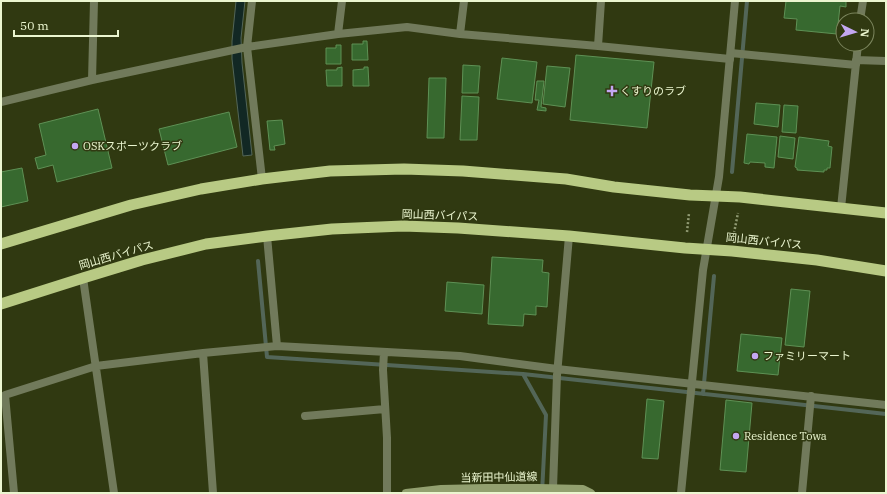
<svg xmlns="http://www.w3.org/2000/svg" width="887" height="494" viewBox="0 0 887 494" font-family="'IBM Plex Serif','Noto Sans JP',serif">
  <rect width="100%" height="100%" fill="#303911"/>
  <path fill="#122824" stroke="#536658" d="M236 1H245L241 38 242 63 252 155 243 156 232 59V41Z"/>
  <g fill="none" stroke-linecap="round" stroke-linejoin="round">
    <path stroke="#536658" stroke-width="4" d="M732 172 747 1
      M258 261 267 357 523 374 886 414
      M523 374 546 415 542 493
      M703 394 714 276"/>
  </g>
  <path fill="#37692f" stroke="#5e9155" d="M786 1H846V7L840 6 837 34 796 30 797 19 784 18Z
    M363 41H367L368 60H352V44H363Z
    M336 45H341V64H326V48H336Z
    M576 55 654 62 647 128 570 120Z
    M502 58 537 62 532 103 497 99Z
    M463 65 480 66 478 93H462Z
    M547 66 570 68 565 107 543 104Z
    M342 67V86H327L326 70H337V68Z
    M364 67H368L369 86H353V70L364 69Z
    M429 78H446L444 138H427Z
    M537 81H544L541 107 546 108V111L537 110 539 100H535Z
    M462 96 479 97 477 140H460Z
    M756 103 780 105 778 127 754 124Z
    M784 105 798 106 796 133 782 132Z
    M98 109 112 168 57 182 53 165 38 169 35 158 46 155 39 124Z
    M229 112 237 147 168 165 159 129Z
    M282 120 285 144 274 146 275 150H270L267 121Z
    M747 134 777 137 774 168 765 167V163L750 162 749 164 744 163Z
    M780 136 795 138 793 159 778 157Z
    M799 137 829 141 828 146 832 147 830 168H827V170H824V172L797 170V168L795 167Z
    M22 168 28 201 1 207V172Z
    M492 257 543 260 542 272 549 273 547 307 536 306V315L524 314 523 326 488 324Z
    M447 282 484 285 482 314 445 311Z
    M791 289 810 291 804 347 785 345Z
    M741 334 782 338 778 375 737 371Z
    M647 399 664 401 658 459 642 458Z
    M726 400 752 403 746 472 720 470Z"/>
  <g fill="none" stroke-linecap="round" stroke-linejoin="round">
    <path stroke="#8f9972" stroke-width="2.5" stroke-dasharray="2 2" stroke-linecap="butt" d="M687 232 689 213
      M734 233 738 213"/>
    <path stroke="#717a5b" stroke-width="8" d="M252 1 247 47 262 179
      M860 20 863 1
      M338 34 342 1
      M460 34 464 1
      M598 46 601 1
      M731 53 856 65
      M856 60 886 61
      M92 80 94 1
      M1 102 92 80 247 47 338 34 407 27 460 34 598 46 730 59
      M841 208 858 44
      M267 236 277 346
      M83 278 114 493
      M384 352 383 370 387 438V493
      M203 353 213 493
      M305 416 385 409
      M553 488 557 375 569 236
      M14 493 5 395 96 366 203 353 277 346 460 356 557 369 886 405
      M802 493 811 396"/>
    <path stroke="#717a5b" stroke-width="8" d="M681 493 703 270 719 177 735 1"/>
    <path stroke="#92a06f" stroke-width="8" d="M406 493 441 489 485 488H538L583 489 591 493"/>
    <path stroke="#b8ca84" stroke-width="11" d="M1 244 131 205 201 189 262 179 330 171 404 169 463 171 566 179 614 187 690 195 740 197 886 213
      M1 304 83 278 142 260 206 244 267 236 332 229 403 226 458 228 569 236 685 248 732 251 817 260 886 271"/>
  </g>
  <g fill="#c3a7f2" stroke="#303911" stroke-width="1.5">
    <path d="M610 85h4v4h4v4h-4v4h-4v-4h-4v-4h4z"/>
    <circle cx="75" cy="146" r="4"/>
    <circle cx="755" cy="356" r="4"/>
    <circle cx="736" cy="436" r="4"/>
  </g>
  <g text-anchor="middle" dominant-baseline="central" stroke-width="3" stroke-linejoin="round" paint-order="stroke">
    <g font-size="11" fill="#ebf6d0" stroke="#303911" text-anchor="start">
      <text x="620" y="91">くすりのラブ</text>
      <text x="83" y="146">OSKスポーツクラブ</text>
      <text x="763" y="356">ファミリーマート</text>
      <text x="744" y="436">Residence Towa</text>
    </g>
    <g font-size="11" fill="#ebf6d0" stroke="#303911">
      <text transform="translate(440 215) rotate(2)">岡山西バイパス</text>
      <text transform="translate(764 241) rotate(6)">岡山西バイパス</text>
      <text transform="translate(116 255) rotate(-16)">岡山西バイパス</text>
      <text transform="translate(499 477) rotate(-1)">当新田中仙道線</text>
    </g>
  </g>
  <rect width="887" height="494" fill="none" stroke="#ebf6d0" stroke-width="4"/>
  <g transform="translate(855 32) rotate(95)"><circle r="19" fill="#303911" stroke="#7b855d"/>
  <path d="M0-3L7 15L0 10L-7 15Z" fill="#c3a7f2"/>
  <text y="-6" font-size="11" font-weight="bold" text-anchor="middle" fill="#ebf6d0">N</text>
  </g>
  <path d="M14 30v6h104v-6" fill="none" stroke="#ebf6d0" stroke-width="2"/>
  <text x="20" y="30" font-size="12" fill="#ebf6d0" stroke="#303911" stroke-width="3" paint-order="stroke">50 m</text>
</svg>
